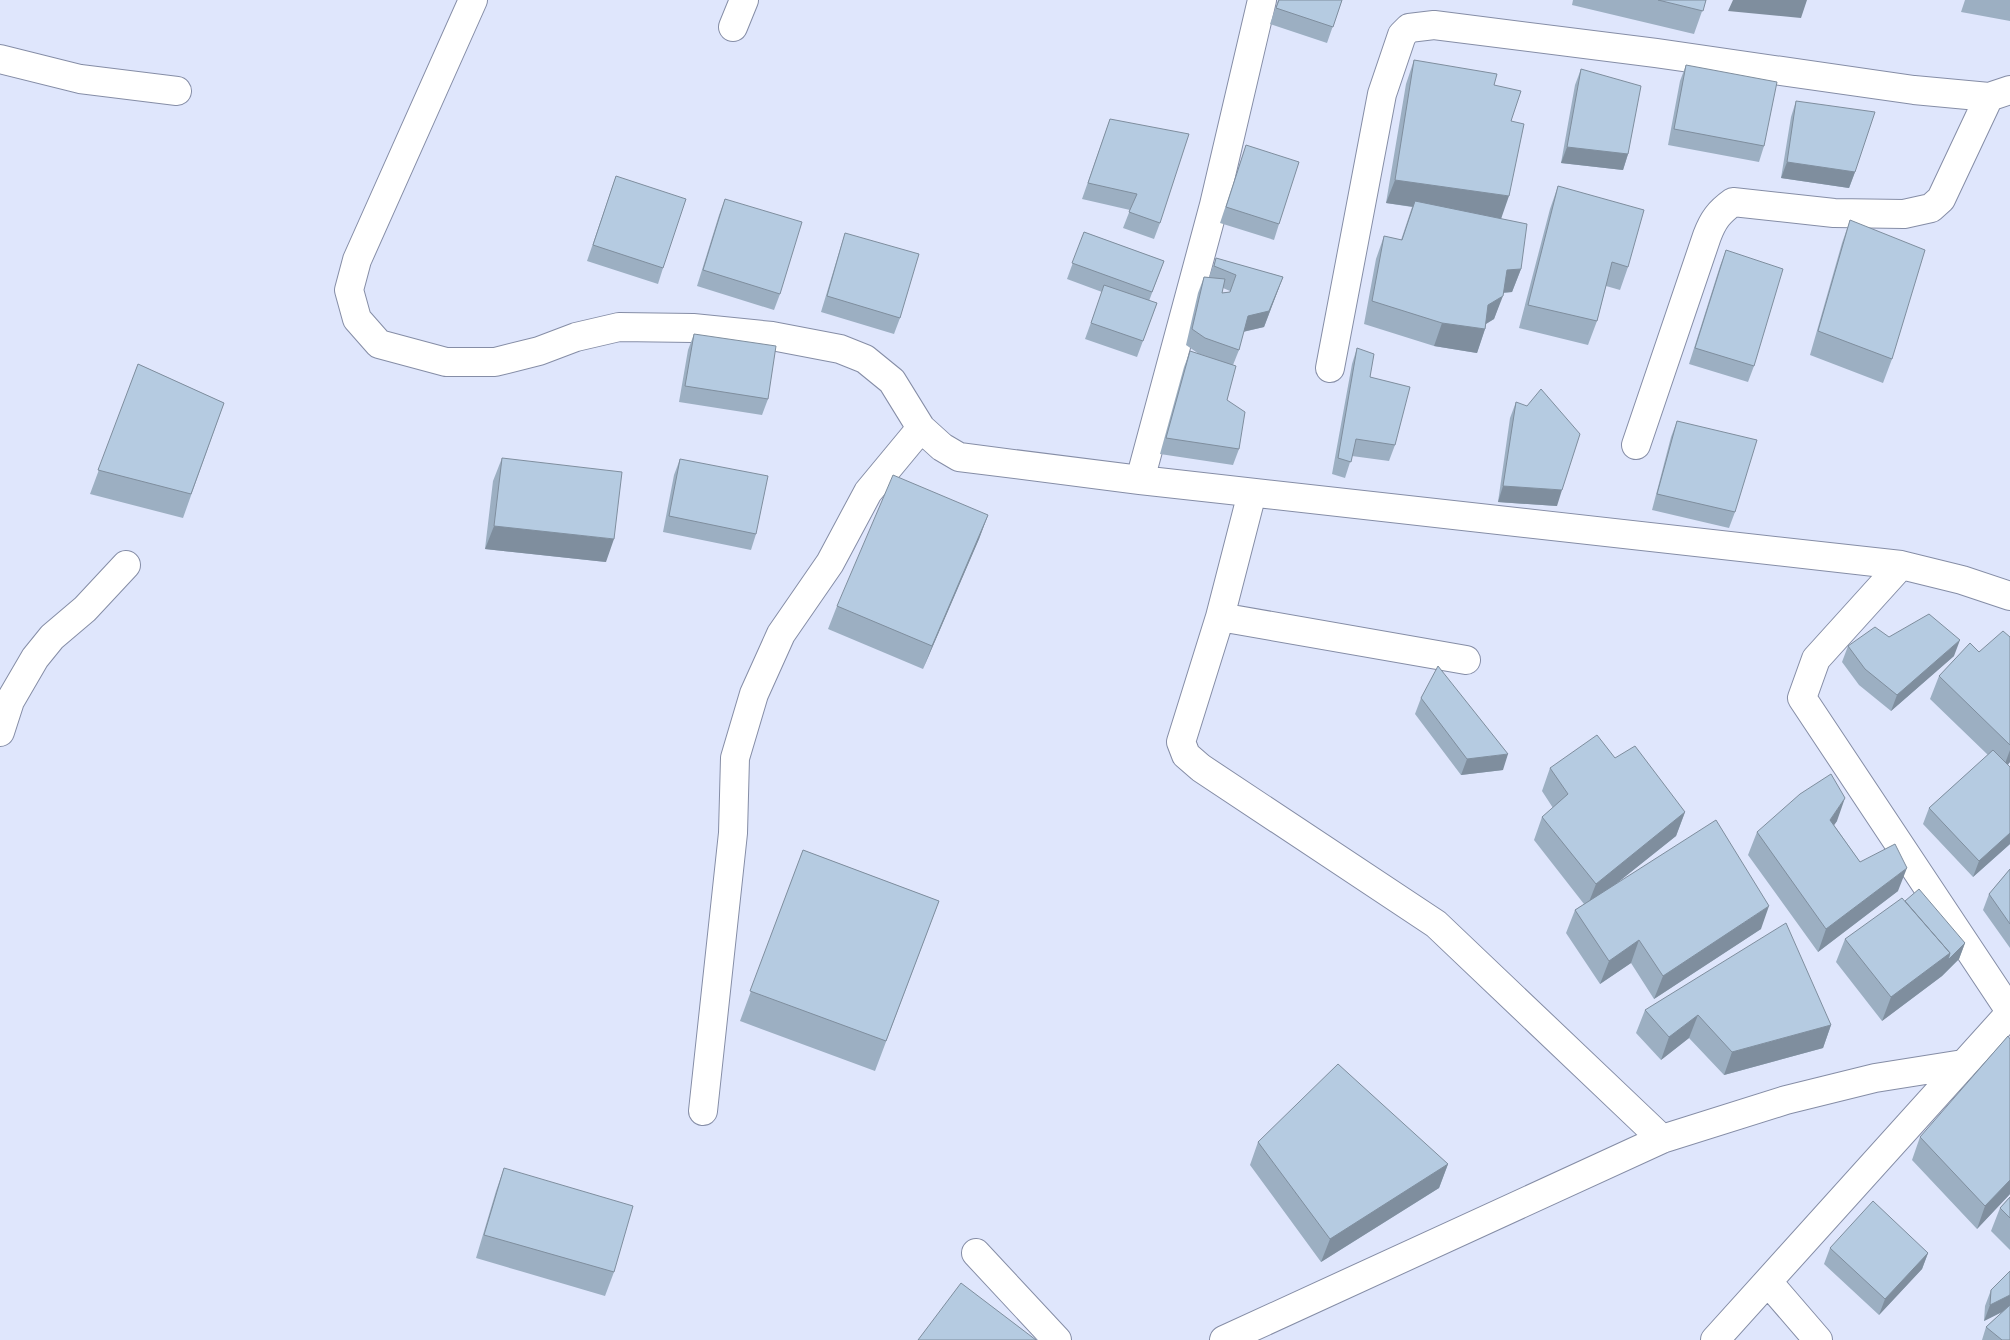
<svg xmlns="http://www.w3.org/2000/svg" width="2010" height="1340" viewBox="0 0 2010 1340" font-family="Arial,sans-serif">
  <rect width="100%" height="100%" fill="#dfe6fc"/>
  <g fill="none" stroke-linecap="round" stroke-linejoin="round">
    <defs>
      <path id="minor" d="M473 0 357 260 349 290 357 319 379 344 446 362H495L539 351 576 337 619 327 693 328 772 336 840 349 865 359 892 381 921 428 942 447 959 457 1140 480 1901 565 1962 580 2010 596
        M733 27 744 0
        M0 59 80 79 177 91
        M1330 368 1382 94 1402 35 1409 28 1434 25 1656 53 1914 90 1989 97 2010 90
        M1636 445 1707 236C1713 220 1719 212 1733 202L1834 213 1904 214 1931 208 1941 199 1989 97
        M1140 480 1214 205 1262 0
        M1252 493 1220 617 1181 742 1186 755 1201 768 1436 924 1662 1139
        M1901 565 1816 659 1802 698 2010 1011
        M1220 617 1466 660
        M0 732 10 701 35 658 52 637 85 609 126 565
        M703 1111 733 833 735 758 754 694 781 634 830 563 868 492 921 428
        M976 1253 1057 1340
        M1768 1282 1818 1340
        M1224 1340 1662 1139 1786 1100 1875 1078 1963 1064
        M1715 1340 2010 1013"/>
    </defs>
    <use href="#minor" stroke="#858da6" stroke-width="30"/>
    <use href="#minor" stroke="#fff" stroke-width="28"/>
  </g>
  <path fill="#9cafc2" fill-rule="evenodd" d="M1278 0H1342L1327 43 1270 24Z
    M1573 0H1706L1694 34 1572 5Z
    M1965 0H2010V21L1961 12Z
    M1414 60 1494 85 1511 121 1501 219 1521 269 1512 292 1503 293 1494 319 1486 324 1485 329 1477 353 1434 346 1364 324 1376 259 1384 236 1401 240 1412 207 1386 203 1406 84Z
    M1686 65 1764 146 1759 162 1668 145 1680 81Z
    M1581 69 1628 154 1623 170 1561 163 1575 85Z
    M1796 101 1855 172 1849 188 1781 178 1791 117Z
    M1110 119 1160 223 1154 239 1123 228 1130 210 1082 199Z
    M1246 145 1279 224 1274 240 1220 223Z
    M616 176 663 268 658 284 587 261Z
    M1558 186 1628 267 1620 290 1606 286 1597 321 1588 345 1519 328 1550 209Z
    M725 199 780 294 774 310 697 286 719 215Z
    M1850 220 1892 359 1883 383 1810 355 1842 243Z
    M1084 232 1164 261 1149 301 1157 303 1137 357 1085 339 1102 292 1067 279Z
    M845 233 900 318 894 334 821 312 840 249Z
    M1726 250 1754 366 1748 382 1689 364 1720 266Z
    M1216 258 1283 277 1264 327 1243 332 1239 350 1233 365 1227 400 1239 449 1233 465 1160 454 1184 367 1190 351 1216 359 1199 354 1186 345 1198 293 1204 277H1209ZM1223 288 1230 291V292L1222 293Z
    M694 334 768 399 762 415 679 402 688 350Z
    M1357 348 1370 377 1395 445 1389 461 1352 456 1345 478 1332 474 1352 364Z
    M138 364 224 403 183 518 90 494Z
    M1516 402 1557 506 1498 502 1510 418Z
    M1677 421 1735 512 1729 528 1652 510 1671 437Z
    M502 458 606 562 485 549 493 481Z
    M680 459 756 534 751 550 663 532 674 475Z
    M988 515 979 539 923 669 828 629 837 606Z
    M1889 637 1954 656 1891 711 1859 685 1842 662 1848 646Z
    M2010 637V762L2008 765 2010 767V844L1973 877 1923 824 1929 808 1988 755 1930 699 1939 676 1979 652Z
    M1421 698 1503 770 1461 775 1415 714Z
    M1615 758 1685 812 1676 836 1617 883 1761 929 1654 999 1631 963 1600 984 1566 933 1575 910 1584 904 1534 840 1542 817 1553 808 1542 791 1550 768Z
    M1837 821 1834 825 1860 862 1898 891 1818 952 1748 855 1757 832Z
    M803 850 939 901 875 1071 740 1021Z
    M2010 869V948L1983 910 1989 894Z
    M1905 901 1965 943 1959 959 1942 976 1882 1021 1836 962 1845 939Z
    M1645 1010 1831 1025 1823 1048 1724 1075 1689 1038 1661 1060 1636 1033Z
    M2010 1039V1194L1977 1229 1912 1160 1920 1137Z
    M1258 1142 1448 1164 1439 1188 1321 1262 1250 1165Z
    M504 1168 614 1272 605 1296 476 1258 496 1191Z
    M2010 1197V1250L1991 1231 2000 1208Z
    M1830 1248 1928 1253 1922 1269 1879 1315 1824 1264Z
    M2010 1271V1340H1982L1986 1327 2002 1312 1984 1321 1985 1306 1991 1290Z"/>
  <path fill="#7f8e9e" d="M1733 0H1807L1801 18 1728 11Z
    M1567 147 1628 154 1623 170 1561 163Z
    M1787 162 1855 172 1849 188 1781 178Z
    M1395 180 1509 196 1501 219 1386 203Z
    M1521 269 1512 292 1498 293 1507 270Z
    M1283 277 1264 327 1242 332 1248 316Z
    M1503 296 1494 319 1479 328 1488 305Z
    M1442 323 1485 329 1477 353 1434 346Z
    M1503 486 1562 490 1557 506 1498 502Z
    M988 515 979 539 923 669 932 646Z
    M494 526 614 539 606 562 485 549Z
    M1960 640 1954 656 1891 711 1897 695Z
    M2010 750V762L2003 769Z
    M1508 754 1503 770 1461 775 1467 759Z
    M1845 798 1837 821 1821 843 1830 820Z
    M1685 812 1676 836 1587 907 1596 884Z
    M2010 833V844L1973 877 1979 861Z
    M1907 868 1898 891 1818 952 1826 929Z
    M1769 906 1761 929 1654 999 1663 976Z
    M1639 940 1631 963 1600 984 1609 961Z
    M1965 943 1959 959 1942 976 1882 1021 1891 997 1950 953Z
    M1698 1015 1689 1038 1661 1060 1669 1037Z
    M1831 1025 1823 1048 1724 1075 1732 1052Z
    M1448 1164 1439 1188 1321 1262 1330 1239Z
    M2010 1180V1194L1977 1229 1985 1206Z
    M1928 1253 1922 1269 1879 1315 1885 1299Z
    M2010 1295V1308L1984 1321 1990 1305Z"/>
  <path fill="#b5cbe1" stroke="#7f8e9e" d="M1279 0H1342L1333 27 1276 8Z
    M1658 0H1706L1703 11Z
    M1414 60 1497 74 1494 85 1521 91 1511 121 1524 124 1509 196 1395 180Z
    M1686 65 1777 82 1764 146 1674 129Z
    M1581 69 1641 86 1628 154 1567 147Z
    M1796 101 1875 112 1855 172 1787 162Z
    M1110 119 1189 134 1160 223 1129 212 1137 194 1088 183Z
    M1246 145 1299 162 1279 224 1226 207Z
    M616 176 686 199 663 268 593 245Z
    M1558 186 1644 210 1628 267 1612 262 1597 321 1528 305Z
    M725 199 802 222 780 294 703 270Z
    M1415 201 1527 224 1521 269 1507 270 1503 296 1488 305 1485 329 1442 323 1372 301 1384 236 1402 240Z
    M1850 220 1925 250 1892 359 1818 331Z
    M1084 232 1164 261 1152 292 1072 263Z
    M845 233 919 254 900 318 827 296Z
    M1726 250 1783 269 1754 366 1695 348Z
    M1216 258 1283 277 1269 311 1248 316 1239 350 1205 338 1192 329 1204 277 1225 279 1222 293 1230 292 1236 275 1214 266Z
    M1104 285 1157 303 1143 341 1091 323Z
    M694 334 776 346 768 399 685 386Z
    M1357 348 1374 354 1370 377 1410 387 1395 445 1356 439 1351 462 1338 458Z
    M1190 351 1236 366 1227 400 1245 412 1239 449 1166 438Z
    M138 364 224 403 191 494 98 470Z
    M1541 389 1580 434 1562 490 1503 486 1516 402 1527 406Z
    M1677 421 1757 440 1735 512 1657 494Z
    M502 458 622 472 614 539 494 526Z
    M680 459 768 476 756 534 669 516Z
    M893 475 988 515 932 646 837 606Z
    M1929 614 1960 640 1897 695 1865 669 1848 646 1875 627 1889 637Z
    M2003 631 2010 637V745L1939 676 1970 643 1979 652Z
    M1438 666 1508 754 1467 759 1421 698Z
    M1597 735 1615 758 1635 746 1685 812 1596 884 1542 817 1568 794 1550 768Z
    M1993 750 2010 767V833L1979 861 1929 808Z
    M1831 774 1845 798 1830 820 1860 862 1895 844 1907 868 1826 929 1757 832 1800 794Z
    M1716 820 1769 906 1663 976 1639 940 1609 961 1575 910Z
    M803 850 939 901 886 1041 750 991Z
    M2010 869V924L1989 894Z
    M1919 889 1965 943 1948 960 1950 953 1905 901Z
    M1902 898 1950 953 1891 997 1845 939Z
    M1786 923 1831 1025 1732 1052 1698 1015 1669 1037 1645 1010Z
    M2008 1036 2010 1039V1180L1985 1206 1920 1137Z
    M1338 1064 1448 1164 1330 1239 1258 1142Z
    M504 1168 633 1206 614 1272 484 1235Z
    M2010 1197V1218L2000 1208Z
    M1873 1201 1928 1253 1885 1299 1830 1248Z
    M2010 1271V1295L1990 1305 1991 1290Z
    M961 1283 1036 1340H918Z
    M2010 1305V1340H2002L1986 1327Z"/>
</svg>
